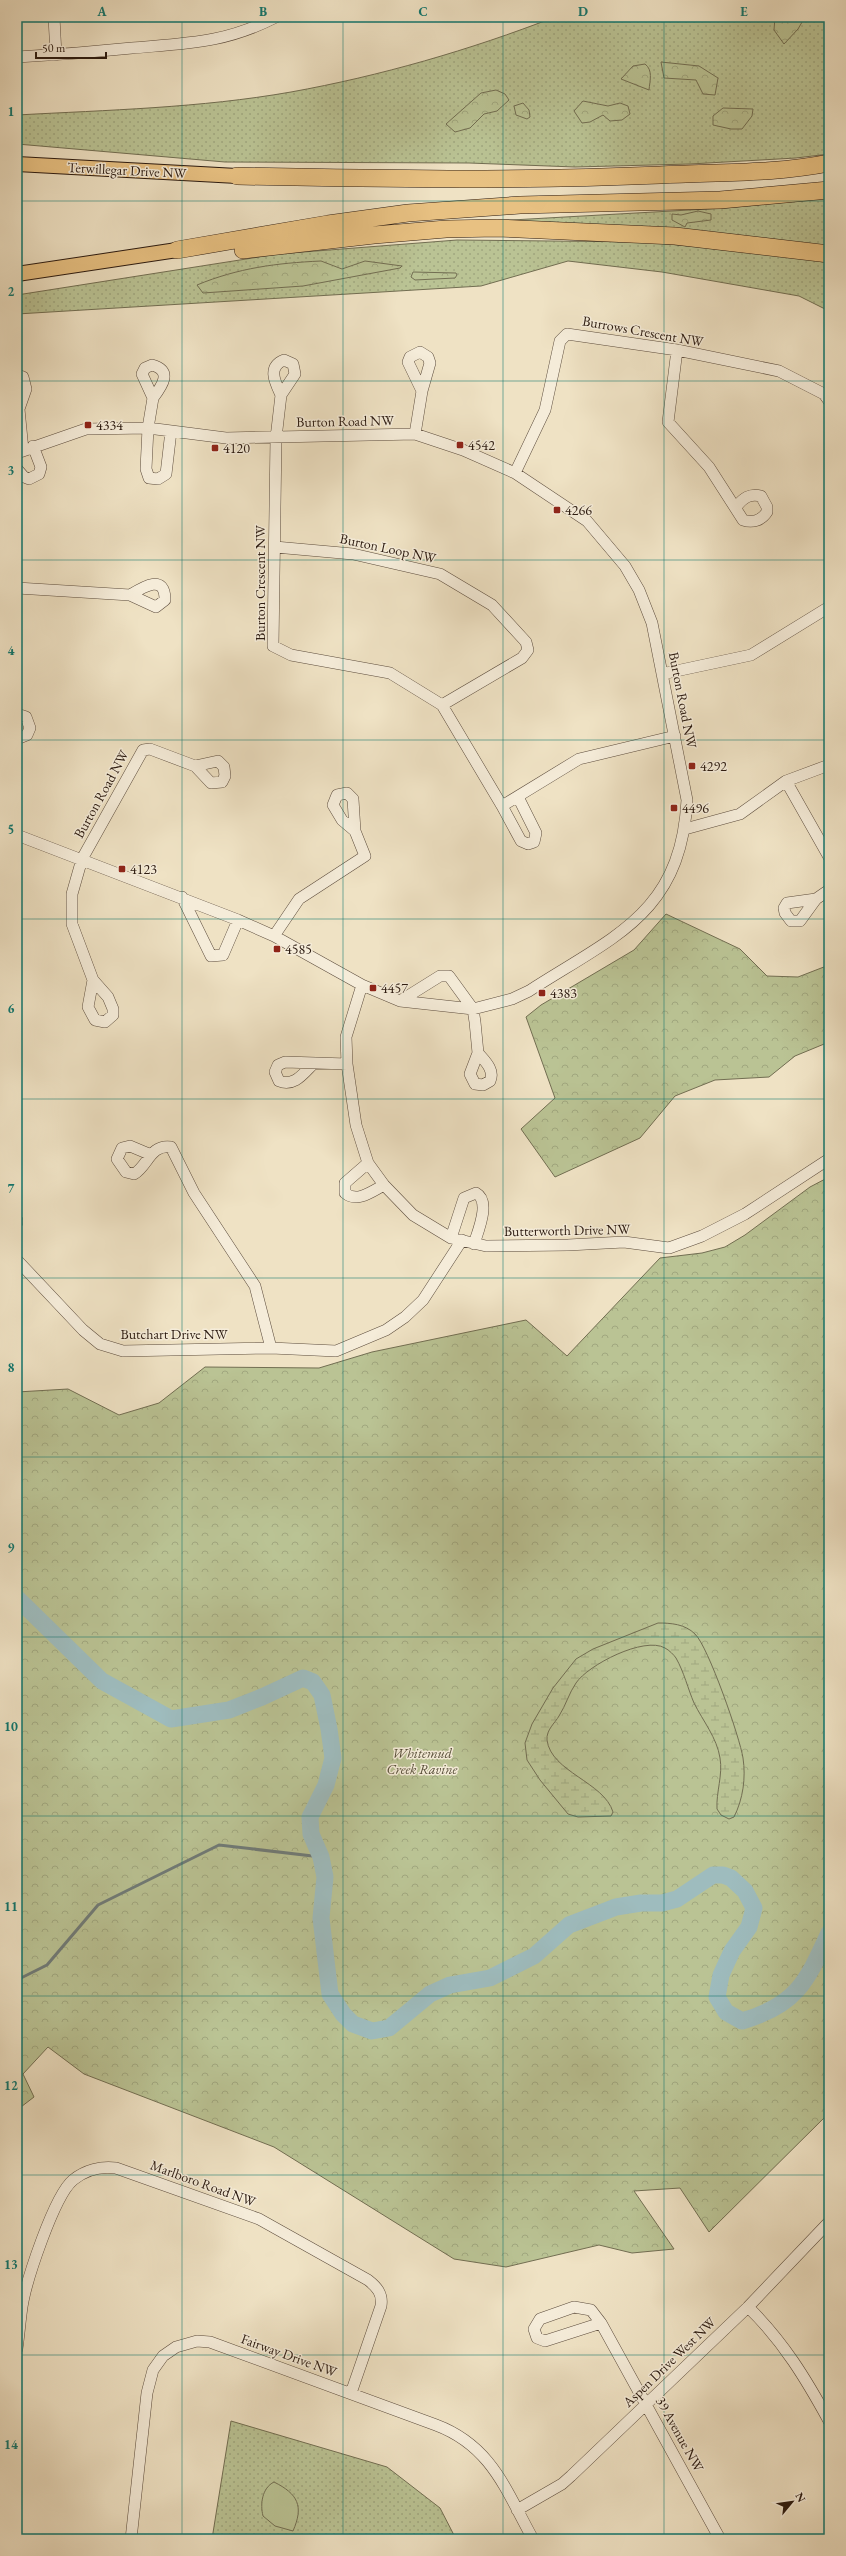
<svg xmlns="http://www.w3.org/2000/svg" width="846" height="2556" viewBox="0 0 846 2556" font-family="'EB Garamond',serif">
  <defs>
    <pattern id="grass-dots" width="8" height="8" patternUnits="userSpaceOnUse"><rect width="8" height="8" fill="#bac394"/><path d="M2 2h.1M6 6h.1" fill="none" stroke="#a0a77f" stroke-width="1.8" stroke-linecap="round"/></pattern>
    <pattern id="forest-crowns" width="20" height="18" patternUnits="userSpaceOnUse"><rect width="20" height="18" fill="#bac394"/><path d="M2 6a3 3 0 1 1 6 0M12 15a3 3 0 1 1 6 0" fill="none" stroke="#a0a77f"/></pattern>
    <pattern id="wetland-marsh" width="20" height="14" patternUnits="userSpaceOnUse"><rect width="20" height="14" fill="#bac394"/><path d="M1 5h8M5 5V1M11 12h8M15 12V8" fill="none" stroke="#a0a77f"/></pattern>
  </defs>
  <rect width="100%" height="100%" fill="#efe2c4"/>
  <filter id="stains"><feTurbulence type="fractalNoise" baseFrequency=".005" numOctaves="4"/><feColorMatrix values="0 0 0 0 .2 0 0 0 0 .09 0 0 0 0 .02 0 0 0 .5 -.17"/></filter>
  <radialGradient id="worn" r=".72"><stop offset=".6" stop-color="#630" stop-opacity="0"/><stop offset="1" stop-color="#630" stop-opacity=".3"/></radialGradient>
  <path fill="url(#grass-dots)" stroke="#726e52" d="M555 17H829V154L796 158 690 164 575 167 469 163 225 162 17 144V115C108 110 200 108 291 92 380 76 470 50 555 17Z
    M829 198V249L494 221 725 208Z
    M457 240 645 242 746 251 829 261V311L799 296 662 272 568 261 481 286 17 314V295L278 254Z
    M231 2421 387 2467 440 2508 456 2539H212Z"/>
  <path fill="url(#forest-crowns)" stroke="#726e52" d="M775 17H805L798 29 784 44 774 30Z
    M661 62 699 66 718 78 715 95 703 94 696 80 664 78Z
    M645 64C653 70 650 80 649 90L621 79 633 66Z
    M496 90 505 94 509 100 497 111 484 114 470 128 455 132 446 124 481 93Z
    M583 101 608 106 620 103 628 106 630 114 622 120 610 121 603 115 590 122 582 123 574 111Z
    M523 103 529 110 530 117 527 119 516 115 514 106Z
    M723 108 753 109 752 116 742 129H731L713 125V116Z
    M698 211 711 214V220L687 223 685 227 672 220V214L681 215Z
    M321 261 342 269 365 261 402 266 400 268 303 286 203 293 197 285C238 268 277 263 321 261Z
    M413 272 456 273 457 275 455 278 415 280 411 277Z
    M666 914 740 949 767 976 798 977 829 965V1042L795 1056 769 1077 715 1080 675 1096 640 1138 555 1177 521 1129 555 1098 526 1017 541 1005 634 950Z
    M829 1177V2113L709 2232 680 2188 634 2191 674 2249 632 2253 599 2245 506 2267 454 2259 274 2147 84 2074 48 2047 23 2074 34 2097 17 2110V1392L68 1389 119 1415 159 1403 205 1367 319 1368 372 1352 526 1320 567 1356 660 1258 702 1253 725 1247 745 1235 810 1187Z"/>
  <path fill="url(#wetland-marsh)" stroke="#726e52" d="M658 1623C671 1623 685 1624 695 1634 708 1646 740 1738 743 1758 746 1778 743 1799 734 1817L729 1819 721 1815 717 1809C716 1792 723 1775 720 1758 717 1738 703 1721 694 1703 688 1689 684 1672 676 1658 674 1655 669 1650 665 1648 644 1636 588 1665 576 1683 569 1693 566 1705 559 1716 555 1723 546 1730 547 1740 551 1772 604 1782 613 1812L611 1816 578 1817 568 1814 540 1780 527 1760 525 1743 532 1724 553 1688 576 1659 593 1649Z"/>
  <path fill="#bac394" stroke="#726e52" d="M274 2482C298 2494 304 2506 293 2531L275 2526 263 2516C260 2504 262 2488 274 2482Z"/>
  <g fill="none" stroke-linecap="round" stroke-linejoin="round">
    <path stroke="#707b78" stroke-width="3" d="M17 1980 47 1965 98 1905 219 1845 321 1857"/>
    <path stroke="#9ebcbe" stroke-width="17" d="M17 1598 102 1681 171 1719 229 1710 262 1697 303 1678 313 1682 322 1695 329 1729 333 1758 326 1785 310 1817 311 1834 321 1857 325 1877 321 1918 330 1994 343 2014 353 2024 372 2031 389 2028 430 1994 450 1985 490 1978 534 1956 569 1925 616 1907 641 1903H662L677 1899 713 1875H723L731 1878 745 1891 754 1908 749 1927 732 1951 721 1975 717 1997 726 2012 742 2021C797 2005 807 1981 829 1933"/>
    <defs>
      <path id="minor" d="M54 17 56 55
        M17 57C56 55 94 52 132 48 189 43 225 43 276 17
        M677 350 668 422 709 467 743 520C752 523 761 521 767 512V507L761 496C750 493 743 498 736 507
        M17 375 23 377 26 389 19 409 23 450
        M281 395C275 382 267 367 284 360L293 364 295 374 281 395 276 438 273 646 291 655 390 673 442 705 502 806 579 759 675 736
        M153 398C162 386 173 371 152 365L145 368 142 374 153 398 148 428 146 469 149 478 158 479 166 474 171 431
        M415 434 422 391 430 363 428 357 420 352 410 357 408 362 422 391
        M17 453 86 429 148 428 226 438 415 434 463 450 515 473 587 521 625 566 639 590 652 623 687 800C681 914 614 936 529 991L512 999 473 1009 400 1001 362 985 274 936 238 920 17 835
        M17 469 24 477 29 479 39 474 41 467 33 446
        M515 473 545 410 560 341 567 334 677 350 779 371 824 394 829 401
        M275 547 353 554 440 574 492 605 526 642 528 650 522 658 442 705
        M17 588 130 595 156 607 165 600C165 573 143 587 130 595
        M662 674 751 655 829 607
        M17 714 26 717 30 728 27 735 17 739
        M786 781 829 857
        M502 806 521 841 528 844 534 842 536 833 518 797
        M685 829 740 814 786 781 829 765
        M182 897 211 956 223 955 238 920
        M816 899 787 903 784 908 785 913 791 921H800L816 899 829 890
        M274 936 299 899 365 856 355 831 353 799 347 793 337 795 333 805 342 820 355 831
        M93 980 108 997 113 1009V1015L105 1022 95 1020 88 1007 93 980 72 924V894L82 859 143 750 150 749 195 766 211 783 222 782 225 776 224 767 218 761 195 766
        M362 985 346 1037 347 1064 356 1125 368 1163 384 1185 413 1215 451 1238 486 1246 568 1245 624 1242 669 1248 702 1236 745 1214 829 1159
        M400 1001 440 976H449L473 1009 475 1022 478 1053 470 1074 475 1084 483 1085 490 1081C495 1070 485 1061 478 1053
        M313 1064C303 1074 294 1087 279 1081L275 1072 278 1065 285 1062 347 1064
        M149 1154 130 1146 122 1148 117 1159 126 1172 134 1174C148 1166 150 1144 171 1147L194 1193 255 1286 271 1348
        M368 1163 345 1183V1193C357 1203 371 1192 384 1185
        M17 1220V1223
        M451 1238 464 1198 476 1193C491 1201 478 1231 474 1244
        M17 1260 83 1330 100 1344 123 1351 271 1348 336 1351 386 1330 405 1317 423 1300 462 1240
        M748 2307C783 2341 806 2379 829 2421
        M601 2323 591 2310 574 2307 540 2319 534 2329 537 2338 545 2341 601 2323 720 2539
        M17 2349C19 2335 20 2321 22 2307 26 2281 54 2196 73 2180 85 2170 101 2166 116 2168L259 2219 368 2280C377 2287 383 2294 381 2306L351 2393
        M517 2510 562 2484 571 2476 748 2307 829 2222
        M131 2539 147 2393 153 2370 163 2356 176 2347 197 2341 210 2342 436 2425C492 2446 506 2491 533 2539"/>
      <path id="major" d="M17 164 237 176
        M17 274 177 250"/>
      <path id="highway" d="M237 176C378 179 519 181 660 175 716 172 774 174 829 163
        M177 250 328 224 408 213 520 205 720 200 829 190
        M243 250 374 235 446 229 497 228 675 236 829 254"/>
    </defs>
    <use href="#minor" stroke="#5c4c3d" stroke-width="12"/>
    <use href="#major" stroke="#2b1a10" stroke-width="16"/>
    <use href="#highway" stroke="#2b1a10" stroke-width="18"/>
    <use href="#minor" stroke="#f5ecd9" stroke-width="11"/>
    <use href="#major" stroke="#e8c182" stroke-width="14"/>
    <use href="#highway" stroke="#e8c182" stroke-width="17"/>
  </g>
  <path fill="none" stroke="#0f766e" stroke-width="1" stroke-opacity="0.55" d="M182 17V2539M343 17V2539M503 17V2539M664 17V2539M17 201H829M17 381H829M17 560H829M17 740H829M17 919H829M17 1099H829M17 1278H829M17 1457H829M17 1637H829M17 1816H829M17 1996H829M17 2175H829M17 2355H829"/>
  <g fill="#8f2418" stroke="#f5ecd9" stroke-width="1.5">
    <rect x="84" y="421" width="8" height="8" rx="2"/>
    <rect x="456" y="441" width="8" height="8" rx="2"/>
    <rect x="211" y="444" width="8" height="8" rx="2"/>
    <rect x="553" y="506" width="8" height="8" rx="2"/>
    <rect x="688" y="762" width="8" height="8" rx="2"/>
    <rect x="670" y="804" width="8" height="8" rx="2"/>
    <rect x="118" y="865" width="8" height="8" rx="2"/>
    <rect x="273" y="945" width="8" height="8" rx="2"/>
    <rect x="369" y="984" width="8" height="8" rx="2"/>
    <rect x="538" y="989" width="8" height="8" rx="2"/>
  </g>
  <g text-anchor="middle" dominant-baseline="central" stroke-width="3" stroke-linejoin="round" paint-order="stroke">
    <g font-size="14" fill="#2b1a10" stroke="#f5ecd9">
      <text transform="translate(127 170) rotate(3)">Terwillegar Drive NW</text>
      <text transform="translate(643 331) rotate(10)">Burrows Crescent NW</text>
      <text transform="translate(345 421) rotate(-1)">Burton Road NW</text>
      <text transform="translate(388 548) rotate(12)">Burton Loop NW</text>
      <text transform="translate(260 583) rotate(-90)">Burton Crescent NW</text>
      <text transform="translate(683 700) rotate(79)">Burton Road NW</text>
      <text transform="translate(101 794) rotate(-61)">Burton Road NW</text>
      <text transform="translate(567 1230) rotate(-1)">Butterworth Drive NW</text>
      <text x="174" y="1334">Butchart Drive NW</text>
      <text transform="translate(203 2183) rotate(20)">Marlboro Road NW</text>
      <text transform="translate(289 2355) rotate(20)">Fairway Drive NW</text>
      <text transform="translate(669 2362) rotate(-44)">Aspen Drive West NW</text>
      <text transform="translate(680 2434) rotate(61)">39 Avenue NW</text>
    </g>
    <g font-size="14" fill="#2b1a10" stroke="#f5ecd9" text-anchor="start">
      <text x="96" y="425">4334</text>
      <text x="468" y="445">4542</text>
      <text x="223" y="448">4120</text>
      <text x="565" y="510">4266</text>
      <text x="700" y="766">4292</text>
      <text x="682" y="808">4496</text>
      <text x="130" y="869">4123</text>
      <text x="285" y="949">4585</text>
      <text x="381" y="988">4457</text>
      <text x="550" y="993">4383</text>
    </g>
    <g font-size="14" font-style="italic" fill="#564d38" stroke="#f5ecd9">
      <text x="422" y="1753">Whitemud<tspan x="422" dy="16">Creek Ravine</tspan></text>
    </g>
  </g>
  <rect width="846" height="2556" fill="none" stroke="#efe2c4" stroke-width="44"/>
  <g transform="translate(792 2502) rotate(61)" stroke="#f5ecd9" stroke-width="3" paint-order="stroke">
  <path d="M0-3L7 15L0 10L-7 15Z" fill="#2b1a10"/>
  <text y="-6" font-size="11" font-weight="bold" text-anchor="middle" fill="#2b1a10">N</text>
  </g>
  <path d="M36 52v6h70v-6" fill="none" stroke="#2b1a10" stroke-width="2"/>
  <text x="42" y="52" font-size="12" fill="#2b1a10" stroke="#f5ecd9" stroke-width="3" paint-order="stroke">50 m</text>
  <rect x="22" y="22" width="802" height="2512" fill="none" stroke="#0f766e" stroke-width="1.5"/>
  <g font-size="13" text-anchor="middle" font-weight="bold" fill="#0f766e">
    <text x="102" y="16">A</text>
    <text x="263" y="16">B</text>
    <text x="423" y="16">C</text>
    <text x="583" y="16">D</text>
    <text x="744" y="16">E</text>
    <text x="11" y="116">1</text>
    <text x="11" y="296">2</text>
    <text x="11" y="475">3</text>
    <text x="11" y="655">4</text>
    <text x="11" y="834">5</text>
    <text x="11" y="1013">6</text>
    <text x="11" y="1193">7</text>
    <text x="11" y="1372">8</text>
    <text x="11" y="1552">9</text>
    <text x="11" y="1731">10</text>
    <text x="11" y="1911">11</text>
    <text x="11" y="2090">12</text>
    <text x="11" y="2269">13</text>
    <text x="11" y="2449">14</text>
  </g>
  <rect width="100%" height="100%" filter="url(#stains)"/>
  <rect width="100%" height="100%" fill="url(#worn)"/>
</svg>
